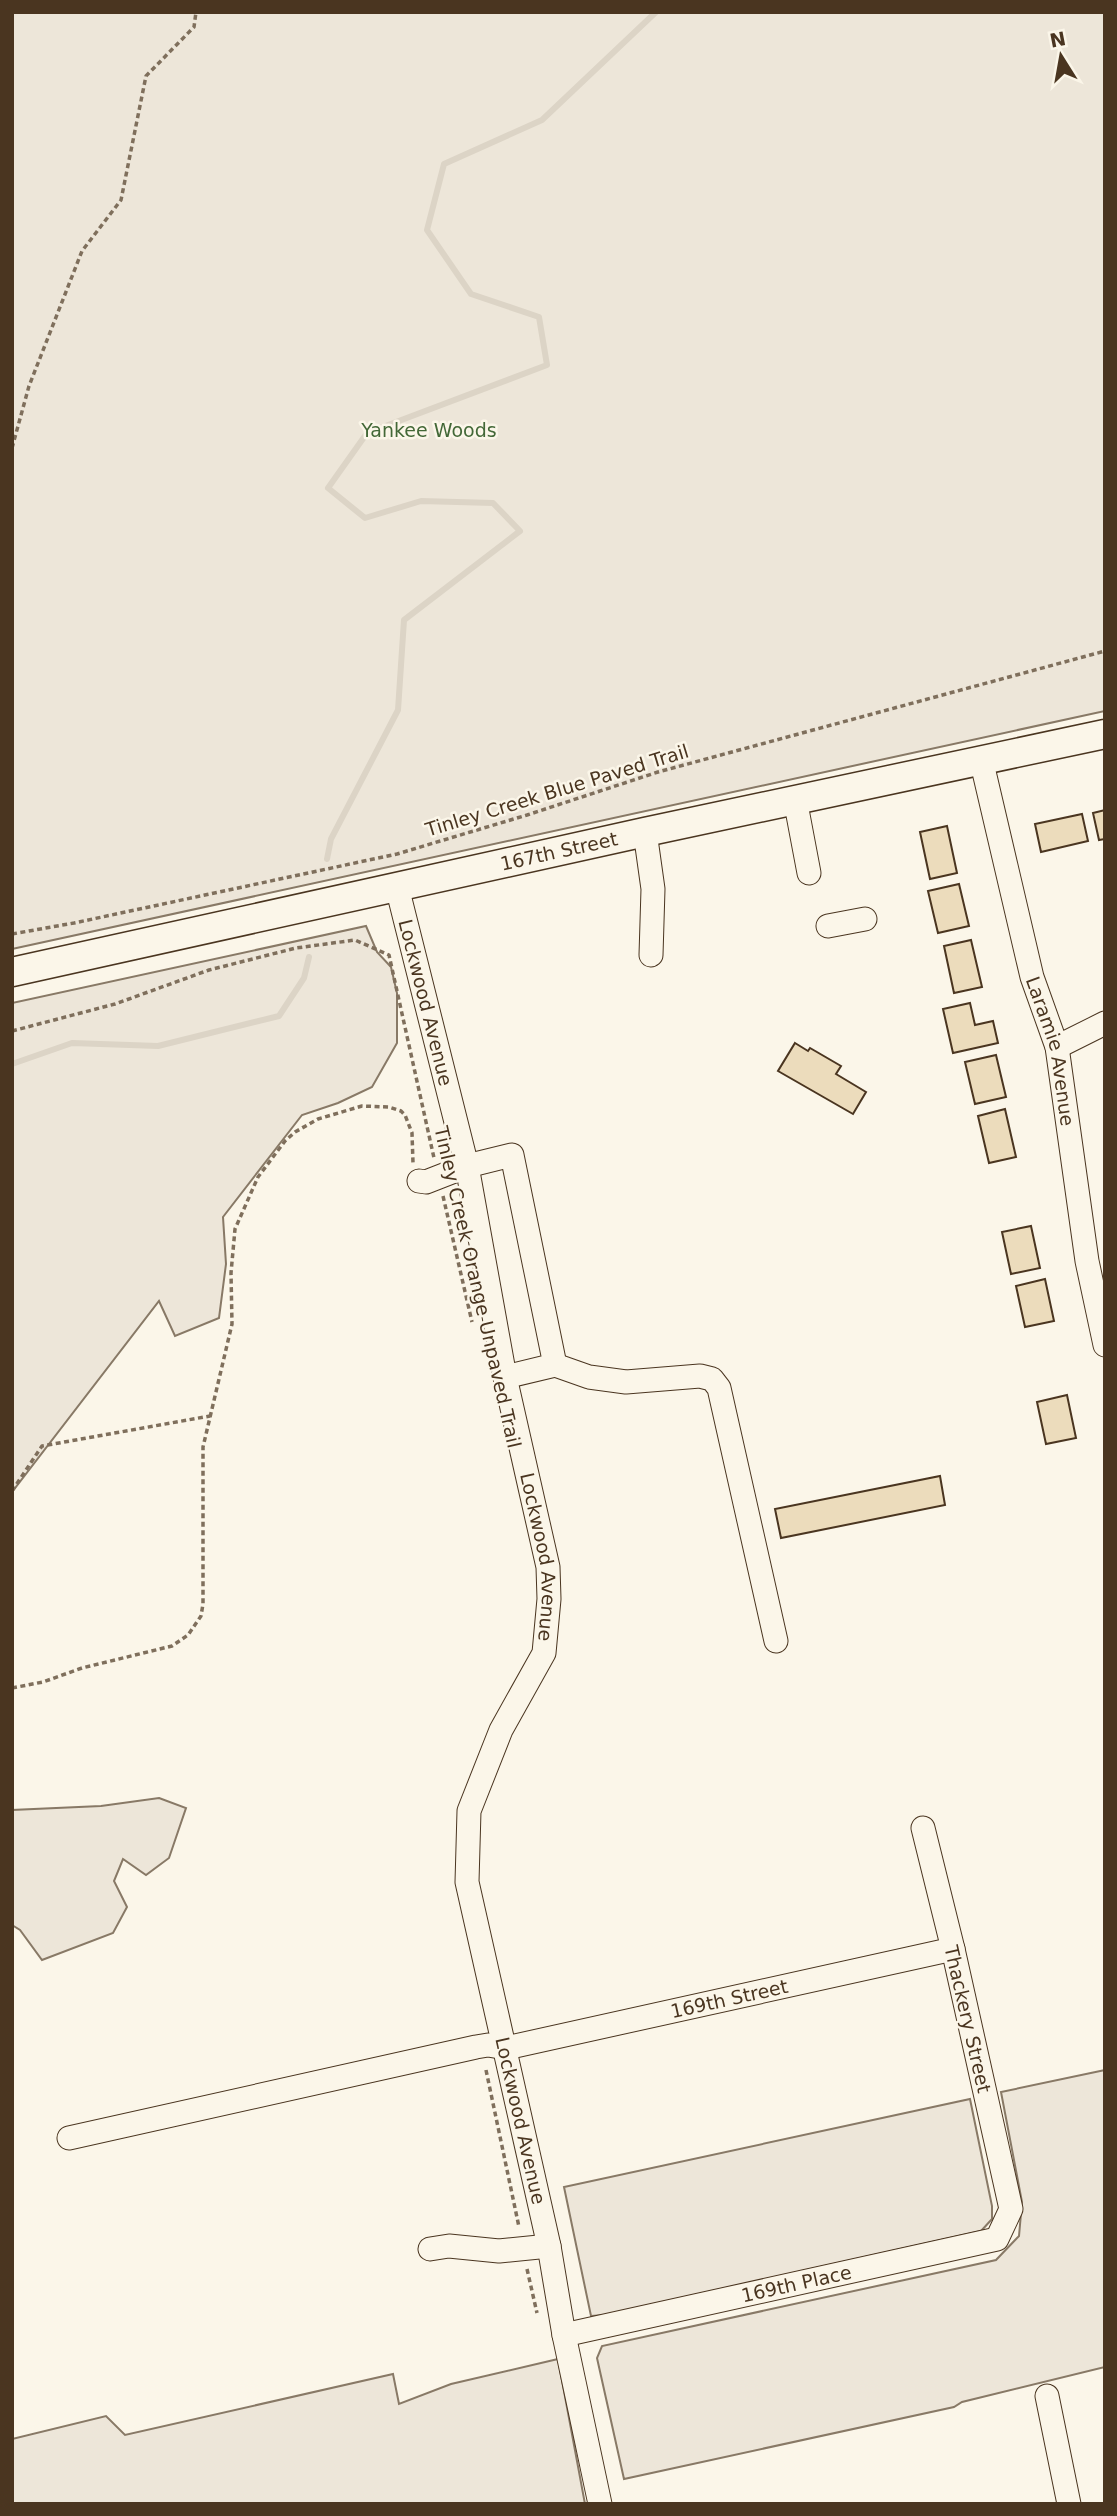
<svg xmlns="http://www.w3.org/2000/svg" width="1117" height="2516" viewBox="0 0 1117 2516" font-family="'DejaVu Sans',sans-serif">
  <rect width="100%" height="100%" fill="#fbf6e9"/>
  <path fill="#ede6d9" stroke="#887966" stroke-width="2" d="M12 12H1105V711L12 949Z
    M366 926 377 952 391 967 397 993V1043L372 1087 338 1103 302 1115 223 1217 226 1264 219 1318 175 1336 159 1301 12 1492V1003Z
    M159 1798 186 1808 169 1858 146 1875 123 1859 114 1881 127 1907 113 1933 42 1960 20 1930 12 1925V1810L101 1806Z
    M1105 2070V2367L962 2402 954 2407 624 2479 597 2358 602 2346 996 2260 1019 2236 1022 2202 1001 2092Z
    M970 2099 992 2206V2219L981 2231 605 2315 591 2316 564 2187Z
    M558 2359 585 2504H12V2439L106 2416 125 2435 393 2374 399 2404 451 2384Z"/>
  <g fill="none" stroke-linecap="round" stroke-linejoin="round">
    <path stroke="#dcd4c6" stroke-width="6" d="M327 859 331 839 398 710 404 620 520 531 493 503 421 501 365 518 328 488 367 433 547 365 539 317 471 294 427 230 444 164 542 120 656 12
      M12 1064 72 1043 158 1046 279 1016 304 978 309 957"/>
  </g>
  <path fill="#ecdcbc" stroke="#4a3520" stroke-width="2" d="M1105 810V839L1099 840 1093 813Z
    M1082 814 1088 841 1041 852 1035 824Z
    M947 826 957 873 930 879 920 832Z
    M959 884 969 926 938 933 928 891Z
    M971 940 982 987 954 993 944 946Z
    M970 1003 975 1025 993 1021 998 1043 953 1053 943 1009Z
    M795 1043 808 1051 810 1048 841 1066 836 1074 866 1092 853 1114 778 1071Z
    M996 1055 1006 1097 975 1104 965 1062Z
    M1005 1109 1016 1157 989 1163 978 1116Z
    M1031 1226 1040 1268 1011 1274 1002 1232Z
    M1045 1279 1054 1321 1025 1327 1016 1286Z
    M1067 1395 1076 1438 1046 1444 1037 1402Z
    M940 1476 945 1505 781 1538 775 1509Z"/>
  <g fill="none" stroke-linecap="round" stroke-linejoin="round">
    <defs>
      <g id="minor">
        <path id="s1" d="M981 759 1032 977 1057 1047 1087 1261 1105 1345"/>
        <path d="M795 799 809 873"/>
        <path d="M645 832 653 889 651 955"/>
        <path id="s2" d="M397 887 467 1166 505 1377 548 1567 549 1599 544 1653 501 1730 469 1811 467 1882 549 2246 564 2335 600 2504"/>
        <path d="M828 926 865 919"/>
        <path d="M1057 1047 1105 1023"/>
        <path d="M419 1181 426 1182 467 1166 512 1155 555 1365 505 1377"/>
        <path d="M555 1365 589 1377 626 1382 700 1376 712 1379 719 1388 776 1641"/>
        <path id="s3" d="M69 2138 476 2047 488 2045 506 2048 953 1949"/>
        <path d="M430 2249 449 2246 499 2251 549 2246"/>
        <path id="s4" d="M564 2335 997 2239 1011 2209 953 1949 923 1828"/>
        <path d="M1047 2396 1069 2504"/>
      </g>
      <g id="major">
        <path id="s5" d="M12 972 645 832 1105 734"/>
      </g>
    </defs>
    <use href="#minor" stroke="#4a3520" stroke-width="25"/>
    <use href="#major" stroke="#4a3520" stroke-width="31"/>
    <path stroke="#7f6f5c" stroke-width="3.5" stroke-dasharray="5 3.5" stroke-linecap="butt" d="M12 448 29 386 82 251 121 200 146 76 194 27 196 12
      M12 934 74 923 397 854 527 815 658 772 1105 651
      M12 1031 115 1004 209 970 296 948 355 940 389 955 434 1158
      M443 1196 472 1322
      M12 1491 42 1446 210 1416
      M12 1688 43 1682 82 1668 172 1646 188 1635 201 1616 203 1604V1447L232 1324 231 1273 235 1229 258 1177 285 1141 295 1132 318 1119 362 1106 389 1107 401 1111 405 1115 412 1133 413 1163
      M486 2070 519 2227
      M527 2269 537 2313"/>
    <use href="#minor" stroke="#fbf6e9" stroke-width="23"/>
    <use href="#major" stroke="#fbf6e9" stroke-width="28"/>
  </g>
  <g text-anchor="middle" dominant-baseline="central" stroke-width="5" stroke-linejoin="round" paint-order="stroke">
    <g font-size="19" fill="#436837" stroke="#fbf6e9">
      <text x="429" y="430">Yankee Woods</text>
    </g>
    <g font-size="19" fill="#4a3520" stroke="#fbf6e9">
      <text transform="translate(557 790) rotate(-17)">Tinley Creek Blue Paved Trail</text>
      <text stroke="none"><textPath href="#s5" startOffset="560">167th Street</textPath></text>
      <text stroke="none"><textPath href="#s2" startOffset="119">Lockwood Avenue</textPath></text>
      <text stroke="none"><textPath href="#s1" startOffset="301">Laramie Avenue</textPath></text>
      <text transform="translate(478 1287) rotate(77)">Tinley Creek Orange Unpaved Trail</text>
      <text stroke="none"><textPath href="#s2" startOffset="686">Lockwood Avenue</textPath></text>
      <text stroke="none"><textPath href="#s3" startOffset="676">169th Street</textPath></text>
      <text transform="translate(968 2019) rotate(77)">Thackery Street</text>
      <text stroke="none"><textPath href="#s2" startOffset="1274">Lockwood Avenue</textPath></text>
      <text stroke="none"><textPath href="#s4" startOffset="238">169th Place</textPath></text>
    </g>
  </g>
  <rect width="1117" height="2516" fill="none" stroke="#4a3520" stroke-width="28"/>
  <g transform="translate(1061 56) rotate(349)" stroke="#fbf6e9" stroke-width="5" paint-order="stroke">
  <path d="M0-5L12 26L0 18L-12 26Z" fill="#4a3520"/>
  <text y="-10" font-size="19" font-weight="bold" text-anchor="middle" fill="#4a3520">N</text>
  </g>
</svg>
